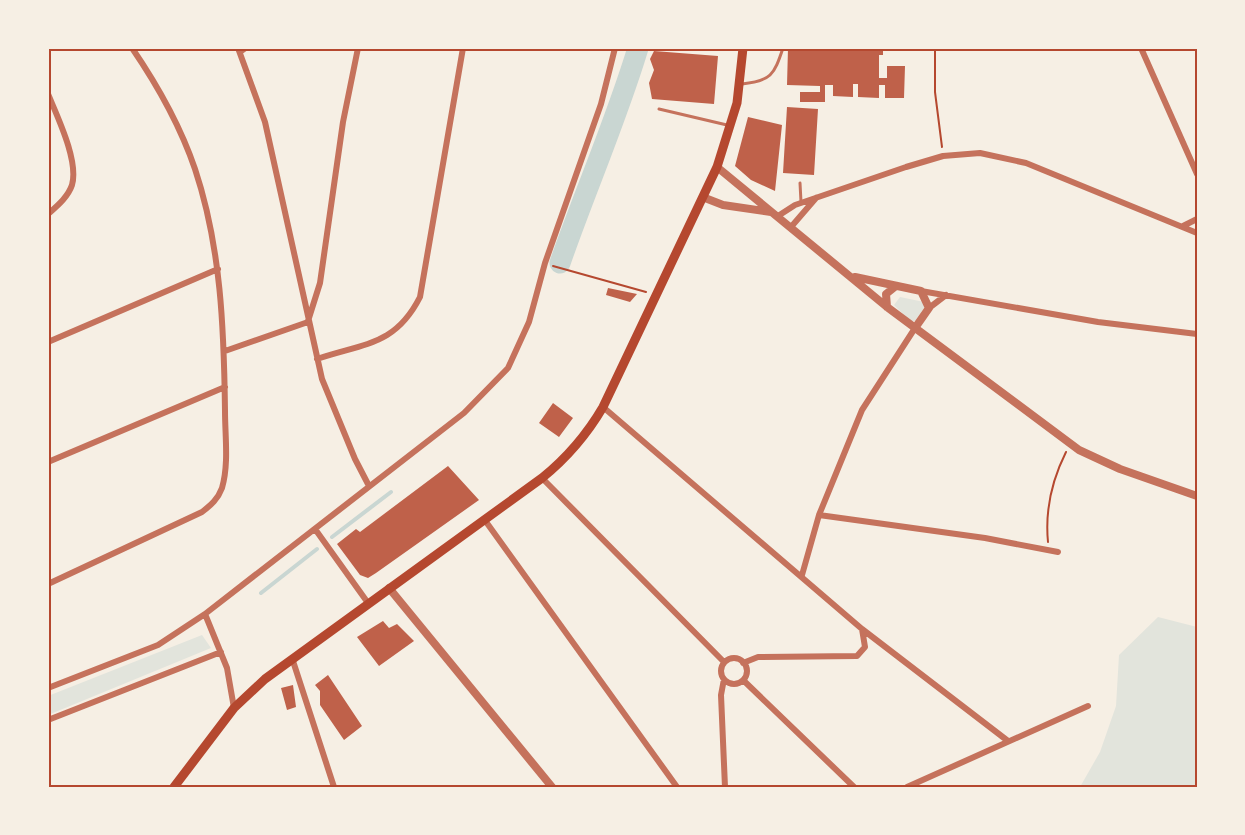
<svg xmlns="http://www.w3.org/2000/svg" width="1245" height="835" viewBox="0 0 1245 835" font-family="Quicksand,sans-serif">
  <rect width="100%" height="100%" fill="#f6efe4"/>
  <path fill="#e2e4dc" d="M900 297 924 302 926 305 915 321H910L894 305Z
    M1158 617 1197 627V787H1080L1100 752 1116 706 1119 655Z
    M202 635 211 648 48 715V696Z"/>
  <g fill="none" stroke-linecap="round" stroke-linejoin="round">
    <path stroke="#c9d6d2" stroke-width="4" d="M332 537 391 492
      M261 593 317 549"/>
    <path stroke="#c9d6d2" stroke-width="21" d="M560 263C585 191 616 121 638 48"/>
  </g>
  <path fill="#bf614a" d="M788 48 861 50V48H883V55H879V78H887V66H905L904 98H885V85H879V98L858 97V84H853V97L833 96V85H825V102H800V92H820V86L787 85Z
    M654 51 718 56 714 104 652 99 649 83 654 70 650 59Z
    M787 107 818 109 814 175 783 173Z
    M748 117 782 125 775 191 751 180 735 166Z
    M608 288 637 294 630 302 606 295Z
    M553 403 573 418 559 437 539 423Z
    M448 466 479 500 376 573 368 578 360 575 337 544 356 529 360 532Z
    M383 621 389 628 397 624 414 641 379 666 357 637Z
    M328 675 362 726 344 740 320 705V691L315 685Z
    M293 685 296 707 287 710 281 688Z"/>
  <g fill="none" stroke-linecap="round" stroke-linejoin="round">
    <path stroke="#b5482f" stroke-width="2" d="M935 48V92L942 147
      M553 266 646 292
      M1048 542C1045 511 1052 480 1066 452"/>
    <path stroke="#c5725c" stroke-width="3" d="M241 53 248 48
      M742 84C771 81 774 75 783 48
      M659 109 727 125
      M800 183 801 202"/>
    <path stroke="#c5725c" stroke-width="6" d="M238 48 265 122 322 379 355 459 369 486
      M1141 48 1197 174
      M48 94C57 116 79 161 72 185 68 197 57 206 48 214
      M778 216 795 205 906 167 943 156 980 153 1026 163 1197 233
      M1183 226 1197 219
      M791 227 816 198
      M921 291 1098 322 1197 334
      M929 308 946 295
      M308 321 320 283 343 122 358 48
      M48 342 218 269
      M225 351 308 322
      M317 359C364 343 395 346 420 297L463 48
      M603 407 862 629 1008 741
      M48 462 225 387
      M542 478 724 662
      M819 515 985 538 1058 552
      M484 519 677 787
      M315 529 368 603
      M802 575 819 515 862 410 915 328
      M48 584 202 512C211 505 218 499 222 488 229 464 225 436 225 411 224 329 221 247 195 169 180 125 158 86 132 48
      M205 614 464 413 508 368 529 322 545 263 601 104 615 48
      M292 658 334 787
      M721 671a13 13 0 1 1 26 0a13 13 0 1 1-26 0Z
      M743 663 758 657 857 656 865 647 862 629
      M724 679 721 695 725 787
      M743 680 854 787
      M48 688 158 645 205 614 227 668 234 708
      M48 720 221 652
      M907 787 1088 706"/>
    <path stroke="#c5725c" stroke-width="8" d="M717 167 887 307 1079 450 1120 469 1197 496
      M705 198 723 205 771 212
      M855 277 921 291 929 308 915 328
      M887 307 886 294 896 286
      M389 588 552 787"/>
    <path stroke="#b5482f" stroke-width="9" d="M174 787 234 708 265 679 542 478C568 457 586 436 603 407L717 167 737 103 743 48"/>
  </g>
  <rect width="1245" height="835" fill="none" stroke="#f6efe4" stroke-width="99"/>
  <rect x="50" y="50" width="1146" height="736" fill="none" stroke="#b5482f" stroke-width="2"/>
</svg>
